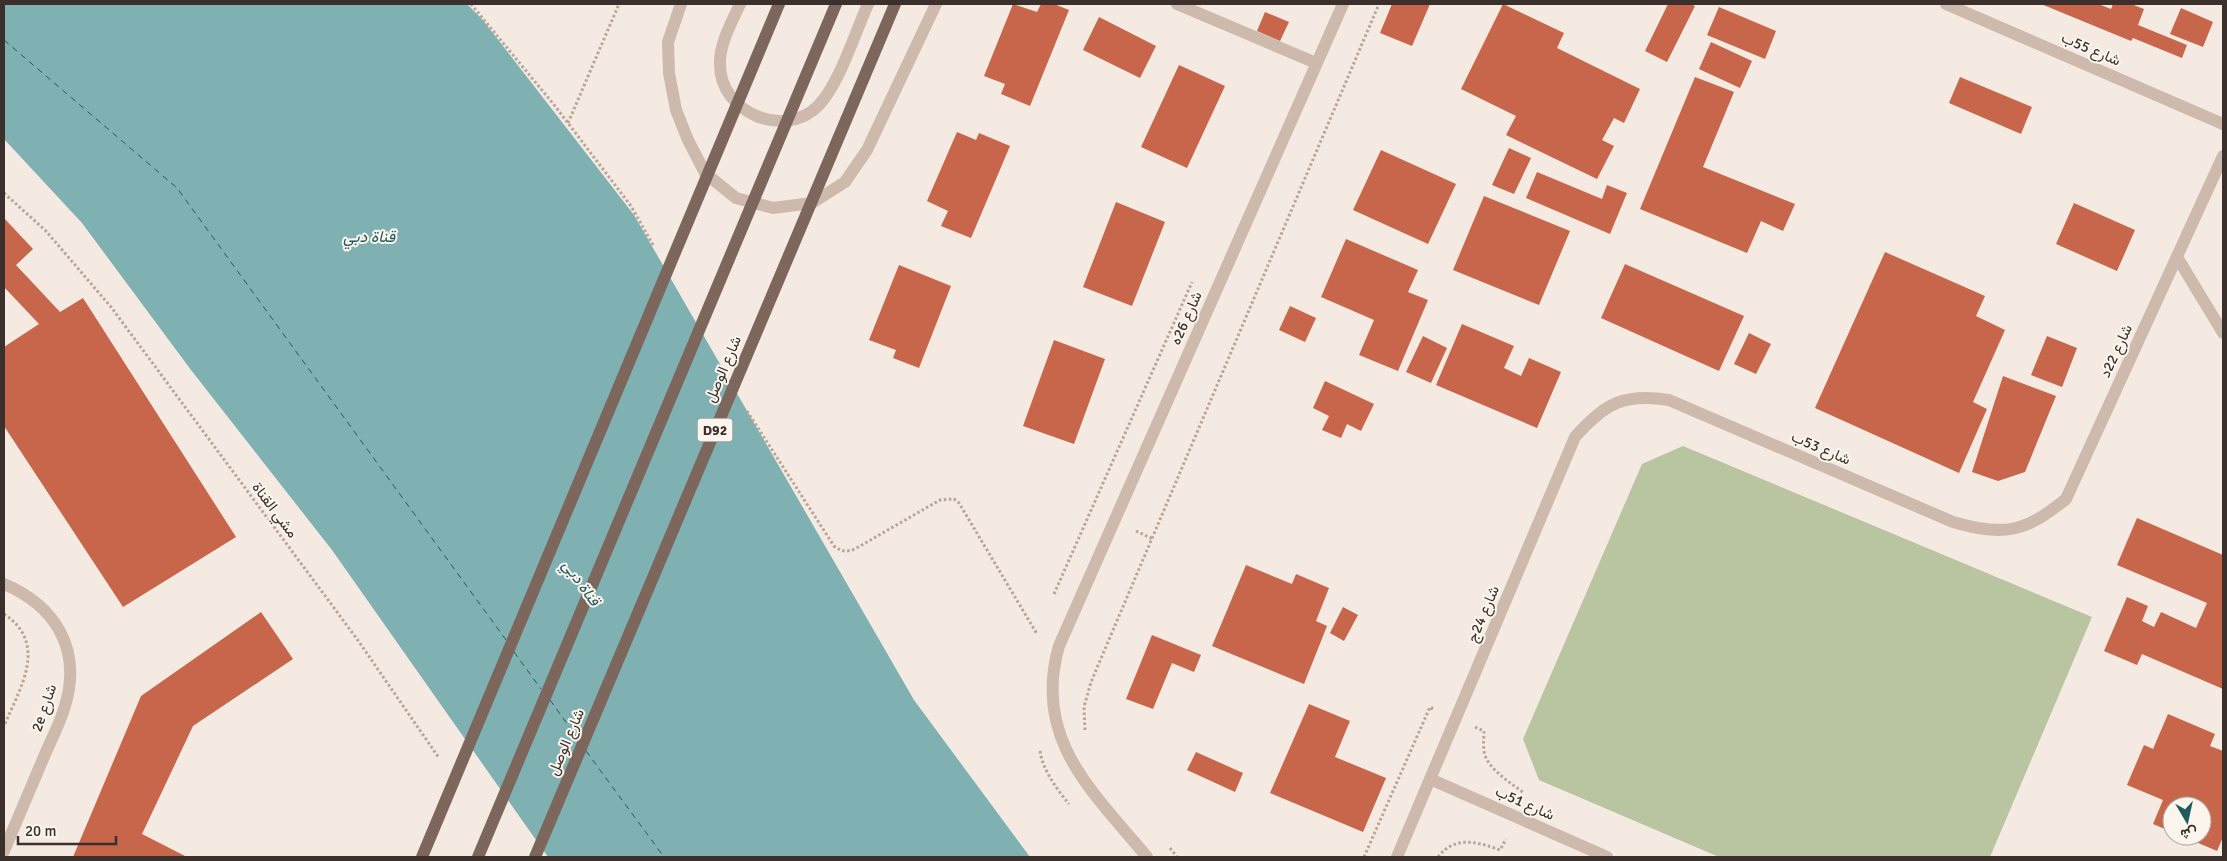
<svg xmlns="http://www.w3.org/2000/svg" width="2227" height="861" viewBox="0 0 2227 861" font-family="Signika,Vazirmatn,sans-serif">
  <rect width="100%" height="100%" fill="#f4eae1"/>
  <path fill="#b9c4a0" d="M1683 446 2092 617 1990 857H1719L1539 780 1523 739 1642 464Z"/>
  <path fill="#7fb1b2" d="M4 4H467L482 19 634 215 914 700 1030 857H548L332 550 191 370 82 223 4 139Z"/>
  <g fill="none" stroke-linecap="round" stroke-linejoin="round">
    <path stroke="#1f5b5d" stroke-width="1" stroke-dasharray="6 5" stroke-linecap="butt" d="M4 40 177 188 506 640
      M514 652 541 689
      M550 700 578 739
      M586 751 664 857"/>
  </g>
  <path fill="#c7664b" d="M1013 4 1037 12 1041 4H1054L1069 10 1030 106 1001 94 1005 84 984 76Z
    M1392 4H1430L1412 46 1380 33Z
    M1503 4 1564 33 1557 48 1640 89 1624 123 1614 118 1602 140 1614 146 1597 179 1506 135 1516 116 1461 89Z
    M1668 4H1690L1695 6 1667 62 1645 51Z
    M2041 4H2098L2111 9 2113 4H2131L2144 9 2138 25 2187 45 2182 58 2133 38 2131 41Z
    M1719 7 1776 31 1765 59 1707 35Z
    M2181 8 2213 22 2203 47 2170 34Z
    M1265 12 1289 22 1280 41 1257 31Z
    M1099 17 1156 46 1140 78 1083 50Z
    M1711 42 1752 61 1740 88 1699 69Z
    M1179 65 1225 86 1187 168 1141 147Z
    M1695 77 1734 92 1703 167 1795 204 1783 231 1761 221 1747 253 1640 209Z
    M1960 77 2032 107 2021 134 1949 103Z
    M957 132 976 140 979 133 1010 146 971 238 941 226 948 211 927 201Z
    M1509 148 1531 158 1514 194 1492 185Z
    M1381 150 1456 184 1428 244 1353 210Z
    M1537 172 1602 199 1607 185 1627 193 1610 234 1526 198Z
    M1484 196 1570 231 1539 305 1453 270Z
    M1116 202 1165 222 1132 306 1083 287Z
    M2074 203 2135 230 2117 271 2056 244Z
    M4 218 33 249 16 265 60 312 83 298 236 537 123 607 4 426V347L39 324 4 287Z
    M1346 239 1418 270 1408 292 1428 300 1398 371 1359 355 1374 320 1321 297Z
    M1885 252 1985 296 1976 316 2005 330 1973 402 1987 409 1959 473 1815 408Z
    M1625 264 1744 316 1719 371 1601 318Z
    M899 265 951 286 919 368 893 358 896 350 869 340Z
    M1290 306 1316 318 1305 342 1279 330Z
    M1462 324 1514 346 1504 368 1521 376 1529 358 1561 372 1537 428 1436 385Z
    M1749 333 1771 344 1756 374 1734 364Z
    M1423 336 1447 348 1431 383 1406 372Z
    M2047 336 2077 348 2062 387 2031 375Z
    M1054 340 1105 359 1074 444 1023 426Z
    M2003 376 2056 396 2025 472 1998 481 1972 472Z
    M1325 381 1374 404 1361 431 1347 424 1341 438 1322 430 1329 416 1313 408Z
    M2137 518 2223 555V689L2142 654 2137 665 2104 651 2127 597 2148 606 2142 621 2154 627 2161 612 2196 628 2207 603 2117 565Z
    M1246 565 1292 584 1296 574 1329 588 1316 621 1327 626 1304 684 1212 646Z
    M1343 607 1358 615 1344 641 1330 633Z
    M261 612 293 659 193 726 142 834 187 857H73L141 696Z
    M1152 635 1201 655 1194 672 1172 663 1153 709 1126 699Z
    M1309 704 1350 721 1335 757 1386 778 1363 832 1270 793Z
    M2168 714 2215 734 2210 746 2223 751V837L2217 851 2182 836H2202V806H2172V832L2153 824 2163 800 2127 785 2144 745 2153 749Z
    M1196 752 1243 773 1235 792 1187 770Z"/>
  <g fill="none" stroke-linecap="round" stroke-linejoin="round">
    <path stroke="#b9a496" stroke-width="3" stroke-dasharray="2.5 2.5" stroke-linecap="butt" d="M471 4 555 106 631 206 653 245
      M568 123 619 4
      M4 193 46 231 111 307 357 639 439 758
      M747 411 834 546C842 552 846 552 855 549L940 500 954 499 959 503 1037 634
      M1136 531 1153 539
      M1054 594 1192 282
      M4 614C49 644 20 688 4 726
      M1475 727 1484 731C1484 737 1483 744 1484 751 1486 768 1511 783 1524 793
      M1085 730 1084 707 1091 682 1379 4
      M1040 751C1043 771 1057 789 1069 804
      M1170 848 1177 857
      M1364 857 1430 707 1435 710
      M1438 857C1455 835 1478 842 1500 850L1506 839"/>
    <path stroke="#cdbaac" stroke-width="12" d="M740 4C732 22 719 44 720 65 720 112 784 140 818 106 839 85 855 33 868 4
      M1177 4 1316 63"/>
    <path stroke="#cdbaac" stroke-width="12" d="M681 4 668 42 669 73 676 110 688 140 705 173 736 198 773 208 812 203 845 182 867 150 936 4
      M1946 4 2223 124
      M2177 257 2223 333
      M4 584C56 606 82 650 65 706 60 724 50 742 43 759 30 790 17 820 4 851
      M1430 779 1607 857
      M1147 857C1093 792 1032 739 1059 646L1343 4
      M1397 857 1575 437C1605 403 1624 393 1669 400L1953 522C2005 537 2025 532 2066 499L2223 156"/>
    <path stroke="#7d665c" stroke-width="12" d="M422 857 779 4
      M478 857 836 4
      M535 857 895 4"/>
  </g>
  <g text-anchor="middle" dominant-baseline="central" stroke-width="4" stroke-linejoin="round" paint-order="stroke">
    <rect fill="#fbf5ee" stroke="#756b66" stroke-width="1" x="697.5" y="418.5" width="35" height="23" rx="4"/>
    <g font-size="14" font-weight="bold" fill="#3b302b">
      <text x="715" y="430">D92</text>
    </g>
    <g font-size="15" fill="#3b302b" stroke="#fbf5ee">
      <text transform="translate(2091 49) rotate(23)">شارع 55ب</text>
      <text transform="translate(1186 318) rotate(-66)">شارع 26ه</text>
      <text transform="translate(2116 351) rotate(-65)">شارع 22د</text>
      <text transform="translate(723 369) rotate(-67)">شارع الوصل</text>
      <text transform="translate(1821 448) rotate(23)">شارع 53ب</text>
      <text transform="translate(275 510) rotate(53)">مشي القناة</text>
      <text transform="translate(1483 614) rotate(-67)">شارع 24ج</text>
      <text transform="translate(44 708) rotate(-71)">2e شارع</text>
      <text transform="translate(566 742) rotate(-67)">شارع الوصل</text>
      <text transform="translate(1525 803) rotate(24)">شارع 51ب</text>
    </g>
    <g font-size="16" font-style="italic" fill="#1f5b5d" stroke="#fbf5ee">
      <text x="369" y="237">قناة دبي</text>
      <text transform="translate(581 583) rotate(54)">قناة دبي</text>
    </g>
  </g>
  <rect width="2227" height="861" fill="none" stroke="#3b302b" stroke-width="10"/>
  <g transform="translate(2187 821) rotate(171)"><circle r="24" fill="#fbf5ee" stroke="#aea6a0"/>
  <path d="M0-4L9 19L0 12L-9 19Z" fill="#1f5b5d"/>
  <text y="-8" font-size="14" font-weight="bold" text-anchor="middle" fill="#3b302b">ش</text>
  </g>
  <path d="M18 836v8h98v-8" fill="none" stroke="#3b302b" stroke-width="2.5"/>
  <text x="25" y="836" font-size="15" fill="#3b302b" stroke="#fbf5ee" stroke-width="4" paint-order="stroke">20 m</text>
</svg>
